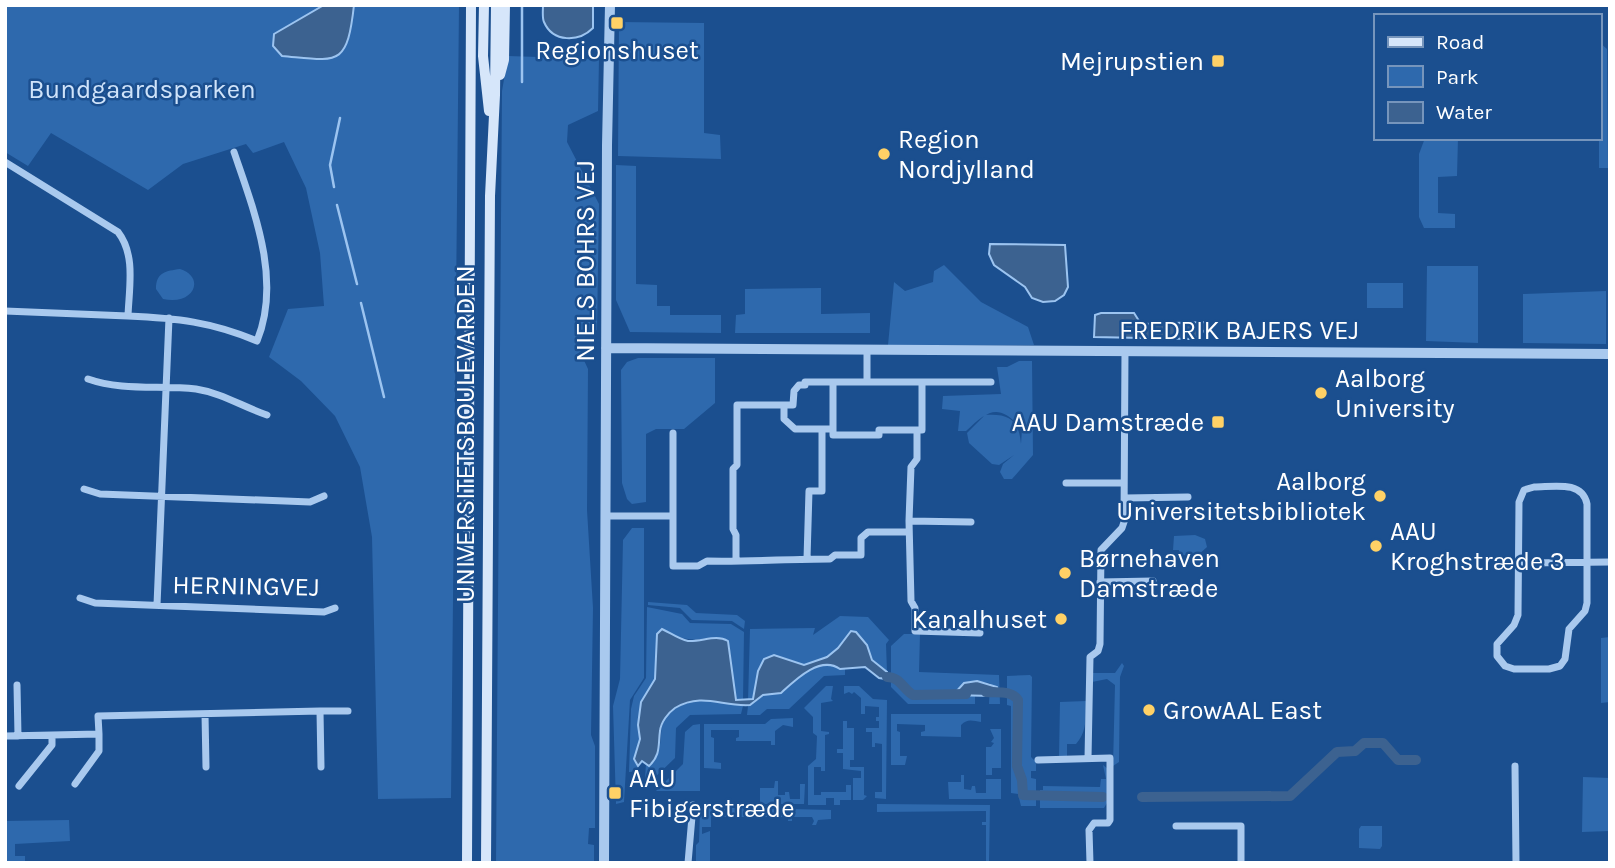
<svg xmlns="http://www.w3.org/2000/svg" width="1615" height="868" viewBox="0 0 1615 868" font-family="Karla,sans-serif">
  <rect width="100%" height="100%" fill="#1b4f8f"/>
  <path fill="#2e69ad" d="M5 5H459L451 798 378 799 372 537 360 467 335 416 301 381 269 357 288 309 324 306 320 253 306 188 284 142 253 153 246 144 183 164 148 190 51 133 28 166 5 152Z
    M619 22 704 23V133L720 135 721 159 618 156Z
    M1599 42 1607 49 1608 168H1599Z
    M508 56 599 59 598 111 568 125 567 142 599 204 597 330 579 340 582 356 588 369 587 510 593 608 591 735 595 746V828H589L588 844 594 845V863H496L502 91Z
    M1425 138H1458L1457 176 1438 177V213L1455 214V228H1424L1419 217V154Z
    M616 165 636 166V284L657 285V306H670V315H721V333L630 332 616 300Z
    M944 265 981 302 1028 327 1034 345H888L894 282 905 291 933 282 934 271Z
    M1427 266H1478V343L1426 341Z
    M180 269C206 277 194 306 163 299L156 289C156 272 166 271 180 269Z
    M1367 283H1403V308H1367Z
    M821 288V314L870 313V333H735L736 315 745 314V289Z
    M1606 291V344L1523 343V294Z
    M638 358H715V403L684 429H656L646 434V502L632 504 627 499 622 483 621 370 627 362Z
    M1019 361H1032L1033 455 1012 479H1004L1000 472 1003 464 1014 455 999 465 992 464 969 443 967 433 985 415C1010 413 1019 421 1021 444L1022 429C999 403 989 409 966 431H958L960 411 942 409 943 396 1001 394 997 367H1007Z
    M632 528H644V678L630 700 624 802 616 804 613 706 620 679 623 540Z
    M1195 535 1205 539 1207 547 1197 556 1180 555 1179 550H1173L1174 536Z
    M648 602 687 605 696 613 737 615 745 621 744 629 732 621 692 620 680 608 648 605Z
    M647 607 682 614 690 623 731 624 744 632 743 701 736 700C731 681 733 661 728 641 710 631 695 649 667 631L657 634 655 679 638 725 640 739 634 759 639 771 629 772 631 709 634 696 646 678Z
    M840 616 868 617 889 640 886 644 887 672C882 668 876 664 872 660 864 649 865 636 851 631L838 648 827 657 804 665 793 662 758 671 753 699 748 701 750 629 815 628 813 635Z
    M904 634H920L919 672 999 675 1000 704H989L990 683 970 681 955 697 975 695V704H908L891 687V646Z
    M1610 637V702L1601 703V638Z
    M1122 663 1124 666 1120 677 1119 762 1113 766 1115 685 1107 679 1092 682V673H1115Z
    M827 665 845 669V675L824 676 789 709H767L760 715H747L748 706 758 700 763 695 781 693C793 681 809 667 827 665Z
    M1030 675 1032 677 1031 757 1036 762V771H1031V778L1036 779V806H1021L1018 794 1011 793V706L1007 705V676Z
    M826 686H833L831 699 833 701 821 703V731L829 732V734L825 735V771H821V767H814V795H821V792H846V785H851V800H840V805H834V798H826V805H808V766L816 759 817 736 813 733V717L804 708Z
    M844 686H859L873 699 887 700 886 799 875 798V792H882V744L875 743V747H872V732H866V728H879V721H876V717H879V707L865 706V714H861V698L854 692 852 694 849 692 844 694Z
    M700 700 720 701 743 706 741 714 690 715 676 728 675 758 650 782 645 778 646 764 649 765C676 742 639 713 700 700Z
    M1086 701C1086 717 1087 732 1076 744H1067V756H1059L1060 702Z
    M891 714H981V722C973 721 968 718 961 725V737L921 736V732L925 731V725L897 724V731L900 732V756H907L905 765H891Z
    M793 718V727L783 725 775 731V745H771V741H736V738L739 737V730H711V737L714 738V762L721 763V769L704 768V724H765L771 719Z
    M843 721H847V728H854V760H850V767H864V795L867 796 863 800H853V778H861V771L843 769V753H837V749H843Z
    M700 724V791H656L683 764 685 732 693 725Z
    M990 729H1001V768H992V775H986V747H991L994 743 991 742 994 738Z
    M1103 765 1108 769 1107 803 1104 808H1040V790H1043V786L1100 787 1101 779H1106Z
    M961 775H964V789L971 790 972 786H975L976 793H986V779H1001V799H949L948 782H961Z
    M1583 777 1610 778V831L1582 832Z
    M775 781H778V795H785V792H789L790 799H800V784H805L804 804H760V788H774Z
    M877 804 990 805 989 863H986V825H982V822H986V811L877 812Z
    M704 808H750V817H711V827H702V834L710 831V863H696V845L699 842 700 811Z
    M754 808 831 810V819L818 820 816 825H812L814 821 812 817H792V821H788V817H758V812L754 811Z
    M69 820 70 841 15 844V856H25V863H5V821Z
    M1361 826H1382V846L1380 849 1359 848V829Z"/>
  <path fill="#3c6290" stroke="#9cc4f0" stroke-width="2" d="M324 5H354C347 68 338 61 282 56L273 46 274 34Z
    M543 5H593V28C579 42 553 43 544 22 542 18 543 11 543 5Z
    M990 244 1065 245 1068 287 1064 295 1055 301 1043 302 1032 298 1025 287 994 265 989 254Z
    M1101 313H1134L1141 324 1206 322V329L1197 337 1190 339 1094 337 1095 315Z
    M662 629C671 633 678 639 688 641 702 642 716 634 728 641L736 700 753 699 758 671 764 659 774 655 804 665 827 657 838 648 851 631 856 632 867 645 872 660 887 672 886 679 879 678 865 667 840 669C820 655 795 680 781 693L763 695 750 705C722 707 703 692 675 708 668 713 661 722 660 731 658 745 661 755 649 766L642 761 638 766 634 759 640 739 638 725 641 702 655 679 657 634Z
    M977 681 997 687 999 694 991 696 953 695 964 683Z"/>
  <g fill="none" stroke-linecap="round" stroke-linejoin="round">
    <path stroke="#9cc4f0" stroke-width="2.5" d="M522 82V5
      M334 187 330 165 340 118
      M337 205 357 284
      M361 303 384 397"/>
    <path stroke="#3c6290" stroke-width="10" d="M887 677C900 677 903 689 913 695L966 694
      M986 692C997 693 1012 690 1018 700L1017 766 1022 780 1023 795 1103 797
      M1142 797 1290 796 1337 752 1355 751 1364 743H1383L1398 760H1416"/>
    <path stroke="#a9c9ee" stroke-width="7" d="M5 162 118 232C136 255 129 288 128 316L5 311
      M128 316C176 318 212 322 257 341 282 280 254 211 234 152
      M88 379C122 391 160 385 196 389 222 393 243 407 267 415
      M833 382V429
      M867 382V349
      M784 405V419L795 429H822V491H809L807 559
      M822 429H833V435H879V430H917
      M673 433V566H698L707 561C748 562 788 559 830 559L835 555H861V538L868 532H909
      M1066 483H1124
      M1534 487C1553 487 1582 480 1587 504V603L1585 611 1569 629 1565 659 1560 666 1549 669H1514L1505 666 1497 656V644L1514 625 1518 615 1519 502 1524 490Z
      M84 489 100 494 310 502 324 496
      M1125 498 1188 497
      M605 516H673
      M909 521 911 467 917 459V430H922V382
      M971 522 909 521 911 601 915 608V631L980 633
      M736 561V535L733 529V469L737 465V405H793L794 391 799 385H805V382H991
      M1519 563 1610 562
      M1100 582 1153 581
      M80 598 95 603 324 612 335 608
      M157 605 169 318
      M17 685 18 736
      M320 711H348
      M205 714 206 767
      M5 736 99 734 98 716 320 711 321 767
      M1088 758 1090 657 1098 651 1100 644 1101 550 1122 528 1124 522 1125 351
      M1038 760 1110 758V820L1108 823H1094L1089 830 1090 863
      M1515 766 1516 863
      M75 784 99 751V734
      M19 786 52 745V735
      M1176 826H1241V863
      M688 863 693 805"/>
    <path stroke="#a9c9ee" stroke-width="10" d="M606 348 1610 354
      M604 863 607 145 610 5"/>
    <path stroke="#d6e6fa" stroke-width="10" d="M484 5 483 56 489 111
      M500 75 504 60 505 5
      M467 863 471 5
      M486 863 490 196 495 95 496 5"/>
  </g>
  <g fill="#ffd166" stroke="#1b4f8f" stroke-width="2.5">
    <rect x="610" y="16" width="14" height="14" rx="3.5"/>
    <rect x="1211" y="54" width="14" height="14" rx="3.5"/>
    <circle cx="884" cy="154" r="7"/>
    <circle cx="1321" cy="393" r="7"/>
    <rect x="1211" y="415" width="14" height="14" rx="3.5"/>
    <circle cx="1380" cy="496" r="7"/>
    <circle cx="1376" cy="546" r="7"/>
    <circle cx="1065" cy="573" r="7"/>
    <circle cx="1061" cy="619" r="7"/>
    <circle cx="1149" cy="710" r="7"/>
    <rect x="608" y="786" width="14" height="14" rx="3.5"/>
  </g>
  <g text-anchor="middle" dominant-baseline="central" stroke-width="5" stroke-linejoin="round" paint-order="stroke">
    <g font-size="26" fill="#fff" stroke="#1b4f8f" text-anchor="start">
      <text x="617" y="50" text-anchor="middle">Regionshuset</text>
      <text x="1204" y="61" text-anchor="end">Mejrupstien</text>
      <text x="898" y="139">Region<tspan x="898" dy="30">Nordjylland</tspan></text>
      <text x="1335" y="378">Aalborg<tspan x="1335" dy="30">University</tspan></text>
      <text x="1204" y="422" text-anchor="end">AAU Damstræde</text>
      <text x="1366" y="481" text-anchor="end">Aalborg<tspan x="1366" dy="30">Universitetsbibliotek</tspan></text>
      <text x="1390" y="531">AAU<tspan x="1390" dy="30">Kroghstræde 3</tspan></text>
      <text x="1079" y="558">Børnehaven<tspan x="1079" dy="30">Damstræde</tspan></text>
      <text x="1047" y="619" text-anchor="end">Kanalhuset</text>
      <text x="1163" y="710">GrowAAL East</text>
      <text x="629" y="778">AAU<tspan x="629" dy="30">Fibigerstræde</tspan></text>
    </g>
    <g font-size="26" fill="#cfe3fa" stroke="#1b4f8f">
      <text x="142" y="89">Bundgaardsparken</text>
    </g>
    <g font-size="26" fill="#fff" stroke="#1b4f8f">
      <text transform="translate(585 261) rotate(-90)">NIELS BOHRS VEJ</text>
      <text x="1239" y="330">FREDRIK BAJERS VEJ</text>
      <text transform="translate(465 434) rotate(-90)">UNIVERSITETSBOULEVARDEN</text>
      <text transform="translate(246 586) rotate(1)">HERNINGVEJ</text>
    </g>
  </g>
  <rect width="1615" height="868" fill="none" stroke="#ffffff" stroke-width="14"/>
  <rect x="1374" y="14" width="228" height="126" fill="#1b4f8f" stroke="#7695bc" stroke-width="2"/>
  <rect x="1388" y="37" width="35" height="10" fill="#d6e6fa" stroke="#7695bc" stroke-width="2"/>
  <text x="1436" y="49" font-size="21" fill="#ffffff">Road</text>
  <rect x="1388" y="66" width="35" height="21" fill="#2e69ad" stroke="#7695bc" stroke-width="2"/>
  <text x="1436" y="84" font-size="21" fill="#ffffff">Park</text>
  <rect x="1388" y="102" width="35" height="21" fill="#3c6290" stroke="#7695bc" stroke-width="2"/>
  <text x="1436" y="119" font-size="21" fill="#ffffff">Water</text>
</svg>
